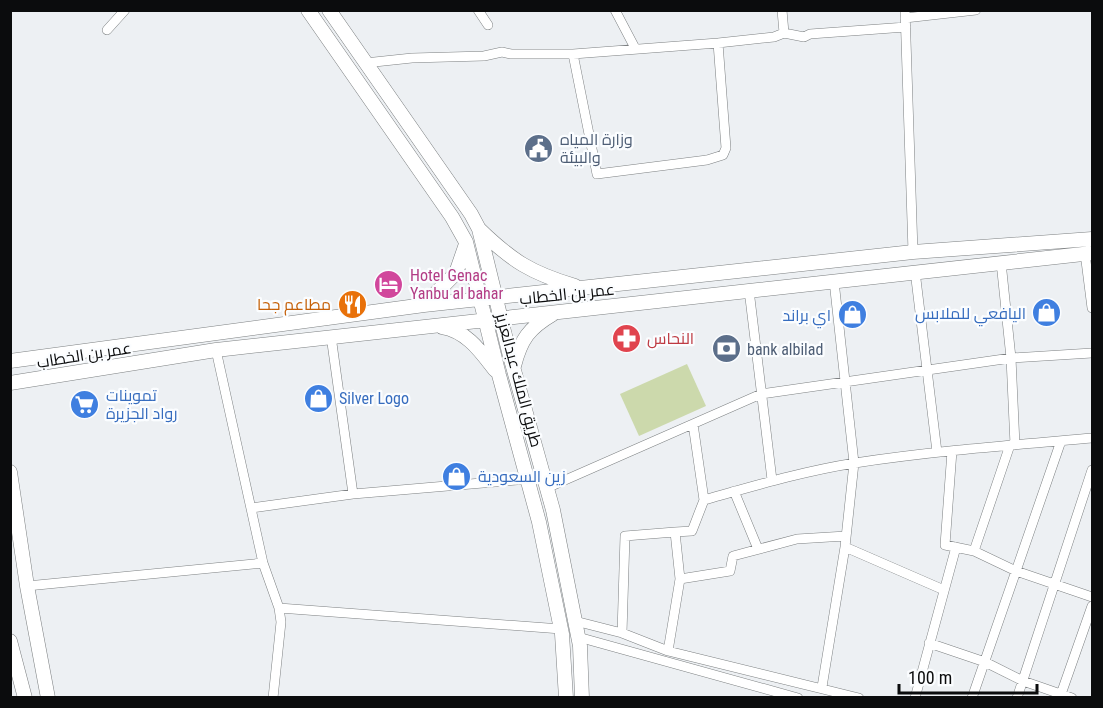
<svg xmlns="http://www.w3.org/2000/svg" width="1103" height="708" viewBox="0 0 1103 708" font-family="'Roboto Condensed',Cairo,sans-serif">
  <rect width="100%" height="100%" fill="#edf0f3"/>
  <path fill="#ccd9ac" d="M687 364 706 406 639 436 620 394Z"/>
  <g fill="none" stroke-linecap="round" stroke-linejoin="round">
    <defs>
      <path id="street" d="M478 10 488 25
        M615 10 635 48
        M782 10 784 33
        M905 10 913 252
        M905 18 976 10
        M107 30 125 10
        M573 54 597 174 707 160 723 155 726 148 718 43
        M365 63 412 58 484 56 502 52 511 54H573L718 43 774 37 784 33 804 37 810 34 906 27
        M1085 253 1092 308
        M1001 262 1011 358 1015 445
        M915 271 937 452
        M749 290 772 480
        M331 336 353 494
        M216 350 263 563 279 608 281 622 273 698
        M952 451 945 545 974 551 1016 571 1092 597
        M547 488 761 394 1011 358 1092 353
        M734 491 758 549
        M704 500C754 486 804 471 855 463 934 451 1013 445 1092 438
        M251 508 353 494 529 479
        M675 532 692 531 704 500 693 424
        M845 547 944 590
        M974 551 1010 445
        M680 579 730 571 733 556 797 539 846 536
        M27 586 263 563
        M279 608 561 629
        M575 621 622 633 668 651 859 698
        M622 633 625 536 675 532 680 579 668 651
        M578 637 798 698
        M929 643 985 662 1023 681 1072 698
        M822 687 845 547 854 463 834 281
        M1060 697 1092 606
        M915 698 956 547
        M972 698 1061 441
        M1017 698 1092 470"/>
      <path id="secondary" d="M308 10 452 217 466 242 499 375 539 522 562 634 566 698
        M329 10 471 214 479 229 510 356 553 510 580 646 582 698
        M479 229C512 261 531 273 575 286
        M424 305 456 273 466 244
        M442 327C467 331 481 352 495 370
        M10 361 424 305 913 252 1092 239
        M514 366C521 339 529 328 553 314
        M10 383 216 350 1092 253
        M10 472 27 586 48 698
        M10 641 25 698"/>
    </defs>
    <use href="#street" stroke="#7d8082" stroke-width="10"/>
    <use href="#secondary" stroke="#7d8082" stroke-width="15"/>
    <use href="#street" stroke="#fff" stroke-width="9"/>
    <use href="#secondary" stroke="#fff" stroke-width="14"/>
  </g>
  <defs>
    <symbol id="civic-disc" viewBox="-11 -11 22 22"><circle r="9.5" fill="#5c6f8a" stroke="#fbfdff"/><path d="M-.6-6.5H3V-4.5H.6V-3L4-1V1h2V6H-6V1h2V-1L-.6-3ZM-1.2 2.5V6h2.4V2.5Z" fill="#fff"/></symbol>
    <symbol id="hotel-disc" viewBox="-11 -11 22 22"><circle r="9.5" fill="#d1479c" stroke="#fbfdff"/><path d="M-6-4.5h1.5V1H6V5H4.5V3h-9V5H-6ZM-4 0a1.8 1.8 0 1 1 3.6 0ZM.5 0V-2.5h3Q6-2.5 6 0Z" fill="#fff"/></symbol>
    <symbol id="restaurant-disc" viewBox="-11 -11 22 22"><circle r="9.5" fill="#e8710a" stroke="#fbfdff"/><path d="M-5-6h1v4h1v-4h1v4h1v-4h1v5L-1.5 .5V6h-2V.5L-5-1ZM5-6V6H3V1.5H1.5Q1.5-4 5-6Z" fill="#fff"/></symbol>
    <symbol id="shop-disc" viewBox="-11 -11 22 22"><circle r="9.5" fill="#3f7fe0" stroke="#fbfdff"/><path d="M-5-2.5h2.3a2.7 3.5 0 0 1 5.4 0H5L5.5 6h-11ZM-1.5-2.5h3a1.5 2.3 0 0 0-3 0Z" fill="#fff"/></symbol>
    <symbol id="pharmacy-disc" viewBox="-11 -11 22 22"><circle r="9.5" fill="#e0444e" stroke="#fbfdff"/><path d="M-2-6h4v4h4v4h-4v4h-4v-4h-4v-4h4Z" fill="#fff"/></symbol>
    <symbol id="bank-disc" viewBox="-11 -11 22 22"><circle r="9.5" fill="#5c6f8a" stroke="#fbfdff"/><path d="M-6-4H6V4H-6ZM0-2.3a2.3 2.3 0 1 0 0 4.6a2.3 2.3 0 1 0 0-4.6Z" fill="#fff"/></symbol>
    <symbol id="supermarket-disc" viewBox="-11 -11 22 22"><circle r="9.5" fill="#3f7fe0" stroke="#fbfdff"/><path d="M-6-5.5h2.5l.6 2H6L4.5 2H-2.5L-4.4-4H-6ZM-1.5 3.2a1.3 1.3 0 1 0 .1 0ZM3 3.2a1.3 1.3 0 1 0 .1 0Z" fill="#fff"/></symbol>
  </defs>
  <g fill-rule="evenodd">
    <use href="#civic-disc" x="522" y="132" width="33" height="33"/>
    <use href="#hotel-disc" x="372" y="268" width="33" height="33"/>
    <use href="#restaurant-disc" x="336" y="288" width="33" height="33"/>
    <use href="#shop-disc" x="1030" y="296" width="33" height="33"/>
    <use href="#shop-disc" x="836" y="298" width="33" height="33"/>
    <use href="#pharmacy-disc" x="610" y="322" width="33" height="33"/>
    <use href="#bank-disc" x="710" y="332" width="33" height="33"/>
    <use href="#shop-disc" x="302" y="382" width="33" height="33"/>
    <use href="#supermarket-disc" x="68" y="388" width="33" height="33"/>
    <use href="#shop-disc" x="440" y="460" width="33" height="33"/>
  </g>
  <g text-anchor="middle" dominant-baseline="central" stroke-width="4.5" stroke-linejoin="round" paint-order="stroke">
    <g font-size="16" fill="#4e5e75" stroke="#fbfdff" text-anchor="start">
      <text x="560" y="139">وزارة المياه<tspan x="560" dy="18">والبيئة</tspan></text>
      <text x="747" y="349">bank albilad</text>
    </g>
    <g font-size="16" fill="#b23c85" stroke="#fbfdff" text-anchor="start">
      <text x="410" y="275">Hotel Genac<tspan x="410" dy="18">Yanbu al bahar</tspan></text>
    </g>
    <g font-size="16" fill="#0b0c0d" stroke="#fbfdff">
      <text transform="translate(567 294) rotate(-6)">عمر بن الخطاب</text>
      <text transform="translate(84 355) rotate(-9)">عمر بن الخطاب</text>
      <text transform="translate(519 380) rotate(75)">طريق الملك عبدالعزيز</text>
    </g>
    <g font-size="16" fill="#c56008" stroke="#fbfdff" text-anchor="end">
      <text x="331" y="304">مطاعم جحا</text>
    </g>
    <g font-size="16" fill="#366cbe" stroke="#fbfdff" text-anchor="start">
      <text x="1026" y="313" text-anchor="end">اليافعي للملابس</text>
      <text x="831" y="315" text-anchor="end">اي براند</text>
      <text x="106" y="395">تموينات<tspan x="106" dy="18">رواد الجزيرة</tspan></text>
      <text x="339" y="398">Silver Logo</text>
      <text x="478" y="476">زين السعودية</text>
    </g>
    <g font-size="16" fill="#be3a42" stroke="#fbfdff" text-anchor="start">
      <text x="647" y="338">النحاس</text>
    </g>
  </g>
  <rect width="1103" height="708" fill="none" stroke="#0b0c0d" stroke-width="24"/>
  <path d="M899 684v9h138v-9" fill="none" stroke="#0b0c0d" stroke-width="3"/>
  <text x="908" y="684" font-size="18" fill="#0b0c0d" stroke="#fbfdff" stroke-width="4.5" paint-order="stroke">100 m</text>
</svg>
